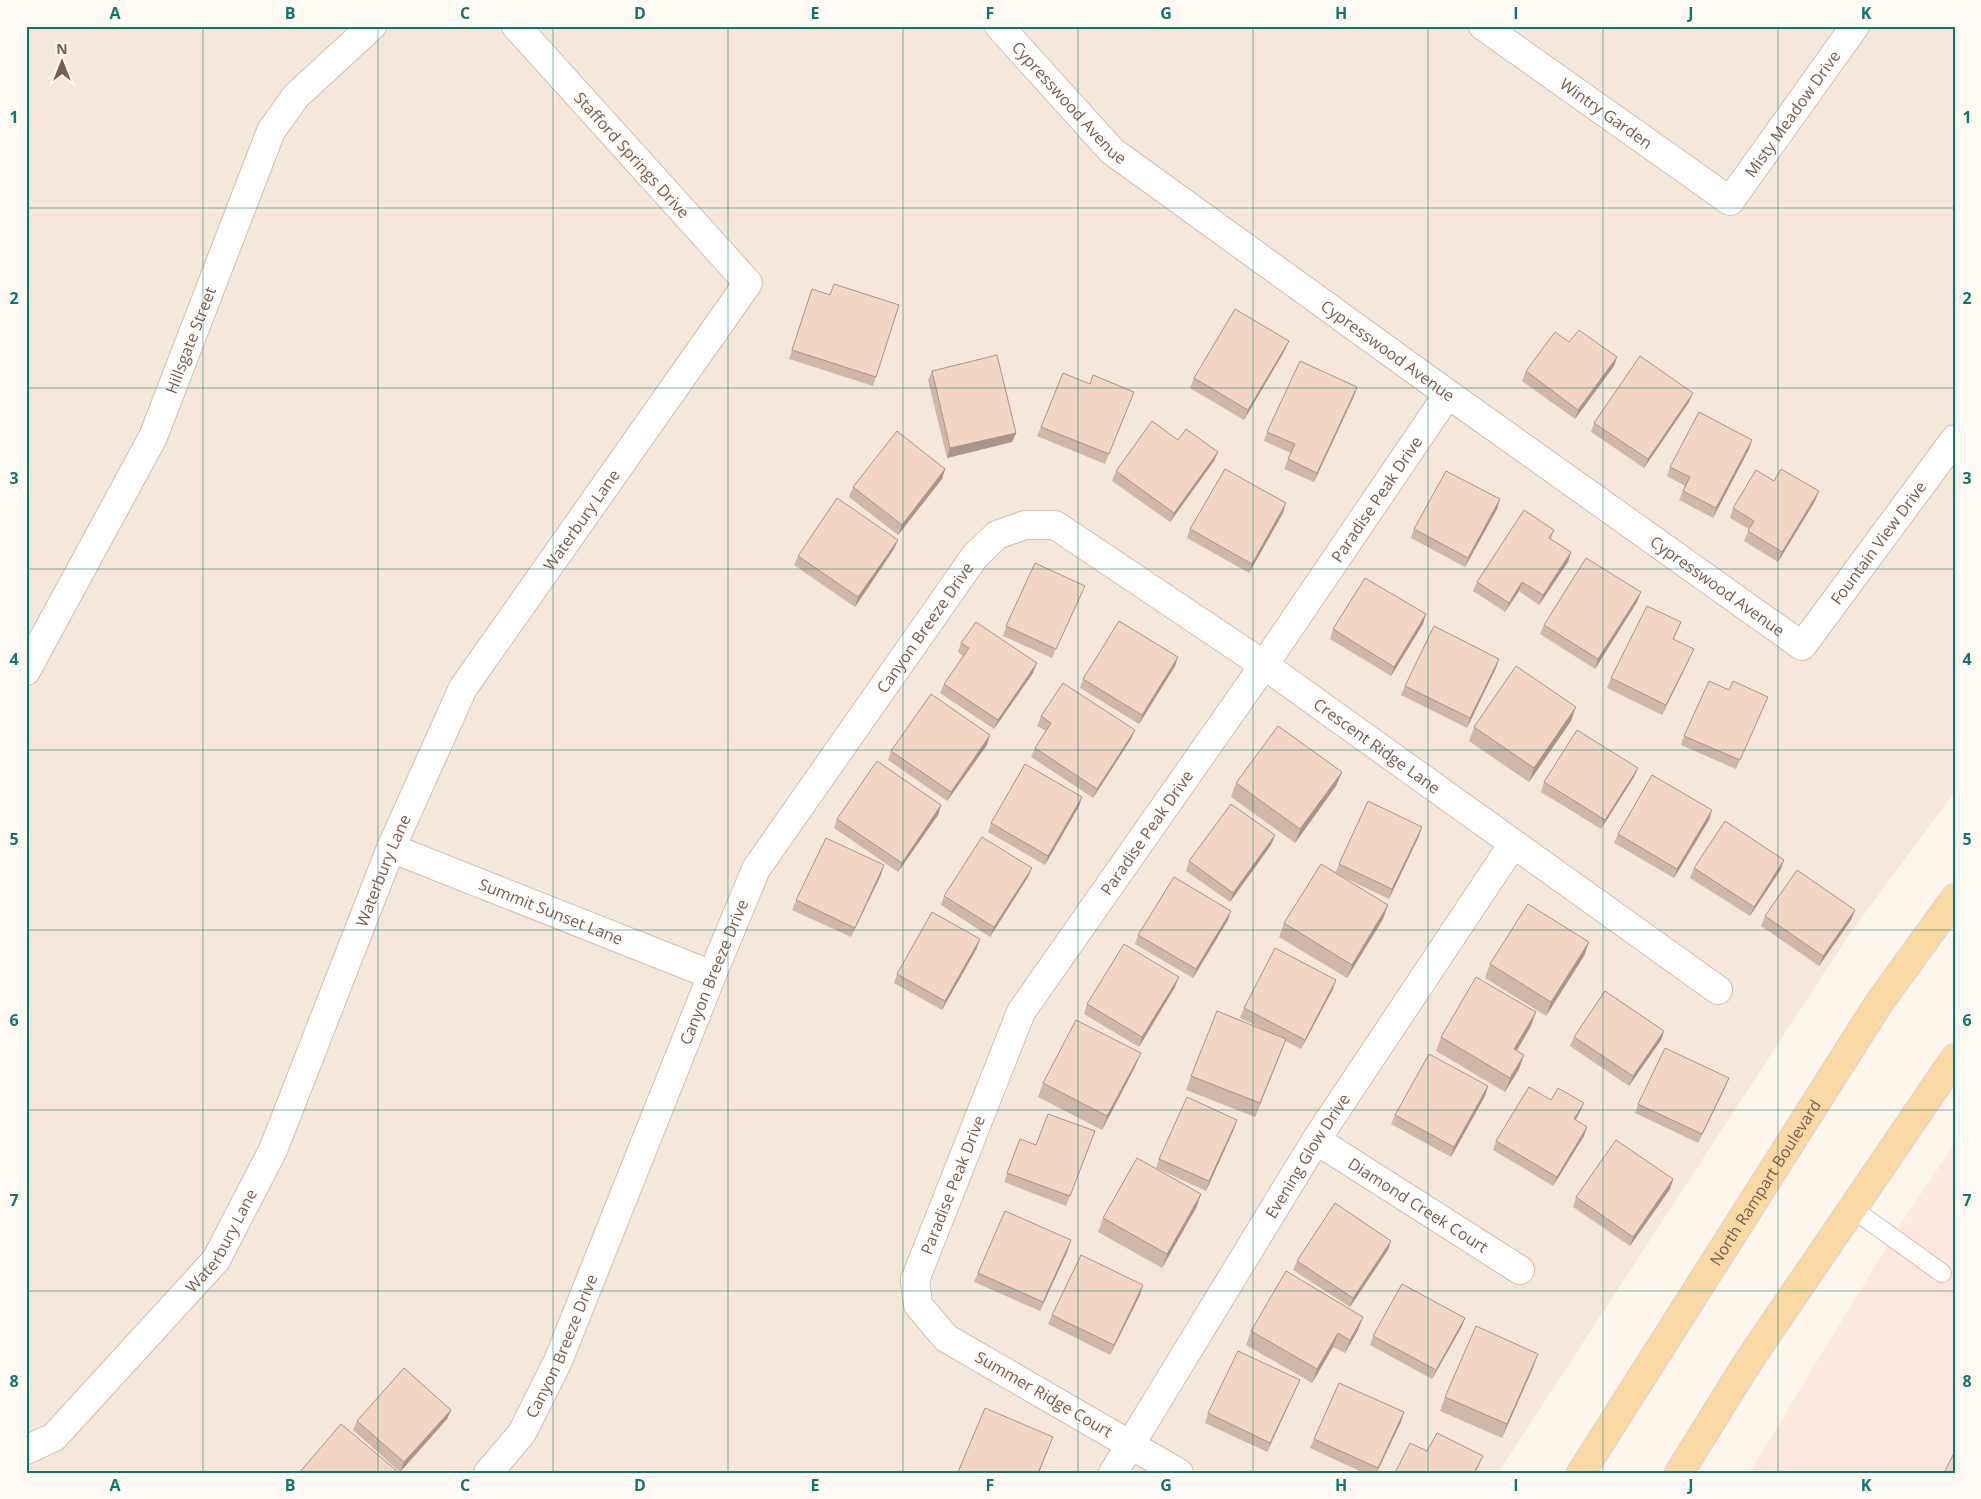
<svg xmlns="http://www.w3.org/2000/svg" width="1981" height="1499" viewBox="0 0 1981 1499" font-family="'Open Sans',sans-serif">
  <rect width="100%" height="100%" fill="#fdf6ec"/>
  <path fill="#f5e8da" d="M26 26H1955V791L1849 935 1498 1473H26Z"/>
  <path fill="#fde8e0" d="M1955 1143V1473H1749L1902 1222Z"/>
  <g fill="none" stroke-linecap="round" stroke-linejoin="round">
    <defs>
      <path id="service" d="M1853 1209 1942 1273"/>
      <g id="minor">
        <path id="s1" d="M999 26 1112 151 1448 394 1802 646 1955 439"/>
        <path id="s2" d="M1483 26 1730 201 1855 26"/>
        <path id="s3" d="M26 671 153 437 271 131 296 96 372 26"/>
        <path id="s4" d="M391 848 712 975"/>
        <path id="s5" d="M1316 1140 1520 1270"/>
        <path id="s6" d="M26 1450 54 1437 216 1260 273 1150 391 848 463 688 748 283 516 26"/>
        <path id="s7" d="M488 1473 522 1433 558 1361 712 975 756 869 975 556 997 535 1025 525H1055L1264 665 1718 990"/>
        <path id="s8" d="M1113 1473 1316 1140 1513 844"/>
        <path id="s9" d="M1179 1473 946 1338 918 1305 915 1280 1021 1012 1264 665 1448 394"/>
      </g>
      <g id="primary">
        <path id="s10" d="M1581 1473 1879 1003 1955 898"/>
        <path d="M1679 1473 1748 1362 1955 1058"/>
      </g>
    </defs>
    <use href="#service" stroke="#d1beb0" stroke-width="20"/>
    <use href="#minor" stroke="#d1beb0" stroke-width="30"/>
    <use href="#primary" stroke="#dad1cd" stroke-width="30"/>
    <use href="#service" stroke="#fff" stroke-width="18"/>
    <use href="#minor" stroke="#fff" stroke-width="28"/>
    <use href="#primary" stroke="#fbd9a5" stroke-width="28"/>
  </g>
  <path fill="#d1b7a8" d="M812 289 876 377 873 386 789 359Z
    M1289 341 1285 350 1244 420 1190 388 1194 378Z
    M1617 357 1614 366 1575 419 1522 381 1526 371Z
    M932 371 1016 433 1012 442 947 458 928 380Z
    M1090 384 1134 392 1105 464 1037 436 1041 427Z
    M1354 396 1314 482 1284 469 1291 453 1264 441 1267 432Z
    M1689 402 1644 468 1591 432 1594 423Z
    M1178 440 1214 461 1170 522 1112 481 1116 471Z
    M1749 449 1713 518 1679 500 1685 486 1667 476 1670 467Z
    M945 469 942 479 898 535 849 497 853 487Z
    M1774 481 1815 501 1778 562 1744 541 1749 529 1730 518 1733 508Z
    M1500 499 1497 509 1465 567 1411 538 1414 529Z
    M1283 513 1249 573 1187 538 1190 529Z
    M1554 530 1551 539 1571 552 1568 562 1539 605 1519 591 1505 612 1473 591 1477 582Z
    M894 549 855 607 794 565 798 556Z
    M1081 595 1052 658 1003 636 1006 626Z
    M1637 602 1595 669 1540 634 1544 625Z
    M1426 614 1423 624 1391 676 1330 639 1333 629Z
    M1681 622 1674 639 1690 658 1662 715 1607 688 1611 678Z
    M961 643 1033 673 994 729 940 693 944 684 963 656 958 652Z
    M1178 657 1175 666 1139 724 1080 688 1083 679Z
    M1496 668 1467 728 1401 695 1405 686Z
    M1729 690 1768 697 1736 769 1681 745 1684 736Z
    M1041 716 1135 730 1131 739 1093 798 1031 757 1035 748 1046 731 1037 726Z
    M1571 721 1529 782 1469 741 1474 727Z
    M987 745 947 801 888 760 891 751Z
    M1638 768 1634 777 1601 829 1541 792 1544 782Z
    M1342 772 1336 786 1295 843 1231 797 1236 783Z
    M1082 797 1079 806 1045 865 988 832 991 823Z
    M941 805 938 815 898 872 834 828 837 819Z
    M1712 810 1709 820 1674 878 1614 843 1618 834Z
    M1275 835 1271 845 1230 902 1186 871 1189 861Z
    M1419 836 1389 899 1341 876 1388 905 1383 919 1347 978 1279 937 1284 923 1335 873 1339 864Z
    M1032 868 1028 877 990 937 941 905 944 896Z
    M1694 868 1781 869 1750 916 1690 878Z
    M881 875 851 937 792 910 796 900Z
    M1855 910 1851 920 1819 966 1761 926 1765 916Z
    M1228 920 1193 978 1135 944 1138 935Z
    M1589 942 1584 956 1546 1016 1485 978 1490 964Z
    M977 948 942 1010 894 983 897 974Z
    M1175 987 1139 1047 1084 1014 1087 1004Z
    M1333 989 1301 1049 1285 1041 1255 1117 1186 1090 1191 1076 1263 1029 1240 1018 1244 1008Z
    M1531 1026 1517 1051 1524 1055 1519 1069 1505 1092 1436 1051 1441 1037Z
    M1664 1031 1661 1040 1629 1086 1570 1046 1574 1037Z
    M1135 1067 1102 1130 1038 1097 1043 1083Z
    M1488 1086 1485 1096 1451 1157 1391 1124 1395 1115Z
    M1725 1088 1698 1143 1635 1113 1638 1104Z
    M1551 1100 1580 1112 1576 1120 1584 1136 1553 1186 1493 1150 1496 1141Z
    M1234 1129 1206 1191 1156 1168 1159 1159Z
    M1095 1131 1066 1206 1004 1182 1020 1139 1036 1145Z
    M1673 1179 1670 1189 1630 1246 1573 1207 1576 1197Z
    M1201 1194 1196 1208 1162 1268 1098 1232 1103 1218Z
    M1391 1241 1388 1250 1350 1307 1293 1270 1297 1261Z
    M1068 1250 1040 1311 974 1282 978 1273Z
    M1140 1295 1110 1355 1048 1324 1052 1315Z
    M1363 1317 1358 1330 1345 1353 1333 1347 1312 1383 1246 1345 1251 1331Z
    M1465 1318 1461 1328 1432 1379 1370 1345 1373 1336Z
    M1533 1368 1502 1438 1440 1411 1445 1397Z
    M1300 1380 1296 1389 1267 1452 1205 1423 1208 1413Z
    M451 1410 447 1419 400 1472 353 1430 357 1421Z
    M1401 1422 1377 1473H1364L1310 1448 1314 1439Z"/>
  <path fill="#aa9588" d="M1289 341 1285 350 1244 420 1248 410Z
    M1617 357 1614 366 1575 419 1578 410Z
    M1357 387 1354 396 1314 482 1317 473Z
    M1693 393 1689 402 1644 468 1648 459Z
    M1016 433 1012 442 947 458 950 448Z
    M1752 440 1749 449 1713 518 1716 508Z
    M1218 452 1214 461 1170 522 1174 513Z
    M945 469 942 479 898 535 902 525Z
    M1819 491 1815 501 1778 562 1782 552Z
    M1500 499 1497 509 1465 567 1468 558Z
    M1286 503 1283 513 1249 573 1252 564Z
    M898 540 894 549 855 607 858 597Z
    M1571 552 1568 562 1539 605 1543 595Z
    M1522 582 1519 591 1505 612 1509 603Z
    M1641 592 1637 602 1595 669 1598 659Z
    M1426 614 1423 624 1391 676 1394 667Z
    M1694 649 1690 658 1662 715 1666 705Z
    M1178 657 1175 666 1139 724 1142 715Z
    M1499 659 1496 668 1467 728 1470 718Z
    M1037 663 1033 673 994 729 998 720Z
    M1576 707 1571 721 1529 782 1534 768Z
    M1135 730 1131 739 1093 798 1097 789Z
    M990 735 987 745 947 801 951 792Z
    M1638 768 1634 777 1601 829 1605 820Z
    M1342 772 1336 786 1295 843 1300 829Z
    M1082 797 1079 806 1045 865 1048 856Z
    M941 805 938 815 898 872 902 863Z
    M1712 810 1709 820 1674 878 1677 869Z
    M1422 827 1419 836 1389 899 1392 889Z
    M1275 835 1271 845 1230 902 1233 893Z
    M1784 860 1781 869 1750 916 1754 907Z
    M884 865 881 875 851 937 855 928Z
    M1032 868 1028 877 990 937 994 927Z
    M1388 905 1383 919 1347 978 1352 965Z
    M1855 910 1851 920 1819 966 1823 956Z
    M1231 911 1228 920 1193 978 1196 969Z
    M980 939 977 948 942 1010 945 1001Z
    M1589 942 1584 956 1546 1016 1551 1002Z
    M1179 977 1175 987 1139 1047 1142 1037Z
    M1336 980 1333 989 1301 1049 1305 1040Z
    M1536 1012 1531 1026 1509 1063 1514 1049Z
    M1664 1031 1661 1040 1629 1086 1633 1076Z
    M1286 1039 1281 1053 1255 1117 1260 1103Z
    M1141 1053 1135 1067 1102 1130 1107 1116Z
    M1524 1055 1519 1069 1505 1092 1510 1078Z
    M1729 1078 1725 1088 1698 1143 1702 1134Z
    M1488 1086 1485 1096 1451 1157 1454 1147Z
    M1584 1103 1580 1112 1570 1128 1574 1119Z
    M1237 1120 1234 1129 1206 1191 1209 1181Z
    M1587 1127 1584 1136 1553 1186 1557 1177Z
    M1673 1179 1670 1189 1630 1246 1633 1237Z
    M1201 1194 1196 1208 1162 1268 1167 1254Z
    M1071 1240 1068 1250 1040 1311 1043 1302Z
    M1391 1241 1388 1250 1350 1307 1353 1298Z
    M1143 1285 1140 1295 1110 1355 1114 1345Z
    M1363 1317 1358 1330 1345 1353 1350 1340Z
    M1465 1318 1461 1328 1432 1379 1436 1370Z
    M1338 1333 1333 1347 1312 1383 1317 1369Z
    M1538 1354 1533 1368 1502 1438 1507 1424Z
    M1300 1380 1296 1389 1267 1452 1270 1443Z
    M451 1410 447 1419 400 1472 404 1462Z
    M1404 1412 1401 1422 1376 1473 1378 1468Z
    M1053 1437 1039 1473H1038Z
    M1483 1456 1479 1465 1475 1473H1474Z"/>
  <path fill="#f3d5c3" stroke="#aa9588" d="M834 284 899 305 876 377 792 350 812 289 830 295Z
    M1235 309 1289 341 1248 410 1194 378Z
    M1579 330 1617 357 1578 410 1526 371 1555 332 1569 342Z
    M997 355 1016 433 950 448 932 371Z
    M1640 356 1693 393 1648 459 1594 423Z
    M1300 361 1357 387 1317 473 1288 459 1295 444 1267 432Z
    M1063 373 1090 384 1093 375 1134 392 1109 454 1041 427Z
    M1699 412 1752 440 1716 508 1683 491 1690 477 1670 467Z
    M1152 421 1178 440 1186 429 1218 452 1174 513 1116 471Z
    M897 431 945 469 902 525 853 487Z
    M1225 469 1286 503 1252 564 1190 529Z
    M1781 469 1819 491 1782 552 1748 531 1754 521 1733 508 1756 470 1774 481Z
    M1446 471 1500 499 1468 558 1414 529Z
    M837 498 898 540 858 597 798 556Z
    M1524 510 1554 530 1549 538 1571 552 1543 595 1522 582 1509 603 1477 582Z
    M1586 558 1641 592 1598 659 1544 625Z
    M1035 563 1085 586 1056 649 1006 626Z
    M1365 578 1426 614 1394 667 1333 629Z
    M1647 606 1681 622 1673 639 1694 649 1666 705 1611 678Z
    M1119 621 1178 657 1142 715 1083 679Z
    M976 622 1037 663 998 720 944 684 969 648 961 643Z
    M1434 626 1499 659 1470 718 1405 686Z
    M1516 666 1576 707 1534 768 1474 727Z
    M1709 681 1729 690 1733 681 1768 697 1740 760 1684 736Z
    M1063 683 1135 730 1097 789 1035 748 1051 723 1041 716Z
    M931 694 990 735 951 792 891 751Z
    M1278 726 1342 772 1300 829 1236 783Z
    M1577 730 1638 768 1605 820 1544 782Z
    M877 761 941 805 902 863 837 819Z
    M1025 764 1082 797 1048 856 991 823Z
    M1652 775 1712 810 1677 869 1618 834Z
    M1368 801 1422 827 1392 889 1339 864Z
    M1231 804 1275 835 1233 893 1189 861Z
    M1725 821 1784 860 1754 907 1694 868Z
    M982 837 1032 868 994 927 944 896Z
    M826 838 884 865 855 928 796 900Z
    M1321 864 1388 905 1352 965 1284 923Z
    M1797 870 1855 910 1823 956 1765 916Z
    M1174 877 1231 911 1196 969 1138 935Z
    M1528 904 1589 942 1551 1002 1490 964Z
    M932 912 980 939 945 1001 897 974Z
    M1124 944 1179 977 1142 1037 1087 1004Z
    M1275 948 1336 980 1305 1040 1244 1008Z
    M1476 977 1536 1012 1514 1049 1524 1055 1510 1078 1441 1037Z
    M1605 991 1664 1031 1633 1076 1574 1037Z
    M1217 1011 1286 1039 1260 1103 1191 1076Z
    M1076 1020 1141 1053 1107 1116 1043 1083Z
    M1665 1048 1729 1078 1702 1134 1638 1104Z
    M1429 1054 1488 1086 1454 1147 1395 1115Z
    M1529 1087 1551 1100 1558 1088 1584 1103 1574 1119 1587 1127 1557 1177 1496 1141Z
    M1187 1097 1237 1120 1209 1181 1159 1159Z
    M1048 1114 1095 1131 1070 1196 1007 1173 1020 1139 1036 1145Z
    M1616 1140 1673 1179 1633 1237 1576 1197Z
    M1137 1158 1201 1194 1167 1254 1103 1218Z
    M1335 1203 1391 1241 1353 1298 1297 1261Z
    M1005 1211 1071 1240 1043 1302 978 1273Z
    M1081 1255 1143 1285 1114 1345 1052 1315Z
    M1286 1271 1363 1317 1350 1340 1338 1333 1317 1369 1251 1331Z
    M1402 1284 1465 1318 1436 1370 1373 1336Z
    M1476 1326 1538 1354 1507 1424 1445 1397Z
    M1238 1351 1300 1380 1270 1443 1208 1413Z
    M404 1368 451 1410 404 1462 357 1421Z
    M1339 1383 1404 1412 1378 1468 1314 1439Z
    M985 1408 1053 1437 1038 1473H960L958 1472Z
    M341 1424 396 1470 394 1473H299Z
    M1437 1433 1483 1456 1474 1473H1395L1410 1443 1427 1451Z
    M1955 1451V1473H1944Z"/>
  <path fill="none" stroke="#0f766e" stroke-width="1" stroke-opacity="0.55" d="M203 26V1473M378 26V1473M553 26V1473M728 26V1473M903 26V1473M1078 26V1473M1253 26V1473M1428 26V1473M1603 26V1473M1778 26V1473M26 208H1955M26 388H1955M26 569H1955M26 750H1955M26 930H1955M26 1110H1955M26 1291H1955"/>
  <g text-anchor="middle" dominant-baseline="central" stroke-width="4" stroke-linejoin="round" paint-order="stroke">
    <g font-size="16" fill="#7a5c4d" stroke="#fffaf3">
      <text stroke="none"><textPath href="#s1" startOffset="104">Cypresswood Avenue</textPath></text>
      <text stroke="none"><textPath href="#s2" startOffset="151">Wintry Garden</textPath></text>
      <text stroke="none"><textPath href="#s2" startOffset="410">Misty Meadow Drive</textPath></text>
      <text transform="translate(632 155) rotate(48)">Stafford Springs Drive</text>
      <text stroke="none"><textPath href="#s3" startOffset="370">Hillsgate Street</textPath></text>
      <text stroke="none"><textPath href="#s1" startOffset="509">Cypresswood Avenue</textPath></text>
      <text stroke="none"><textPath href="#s9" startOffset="1250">Paradise Peak Drive</textPath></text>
      <text stroke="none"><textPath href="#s6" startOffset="1100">Waterbury Lane</textPath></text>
      <text stroke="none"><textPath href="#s1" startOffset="1146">Fountain View Drive</textPath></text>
      <text stroke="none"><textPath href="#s1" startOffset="914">Cypresswood Avenue</textPath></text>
      <text stroke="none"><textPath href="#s7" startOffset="958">Canyon Breeze Drive</textPath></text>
      <text stroke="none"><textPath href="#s7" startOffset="1526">Crescent Ridge Lane</textPath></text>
      <text stroke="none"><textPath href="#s9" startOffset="845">Paradise Peak Drive</textPath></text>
      <text stroke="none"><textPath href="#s6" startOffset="695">Waterbury Lane</textPath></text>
      <text stroke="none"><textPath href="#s4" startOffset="172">Summit Sunset Lane</textPath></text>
      <text stroke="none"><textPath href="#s7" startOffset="552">Canyon Breeze Drive</textPath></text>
      <text stroke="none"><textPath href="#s8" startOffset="372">Evening Glow Drive</textPath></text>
      <text stroke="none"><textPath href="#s10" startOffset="344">North Rampart Boulevard</textPath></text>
      <text stroke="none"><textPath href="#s9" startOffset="440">Paradise Peak Drive</textPath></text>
      <text stroke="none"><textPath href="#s5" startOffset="121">Diamond Creek Court</textPath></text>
      <text stroke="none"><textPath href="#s6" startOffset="290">Waterbury Lane</textPath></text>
      <text stroke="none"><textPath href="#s7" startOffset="148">Canyon Breeze Drive</textPath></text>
      <text transform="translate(1044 1394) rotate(30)">Summer Ridge Court</text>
    </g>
  </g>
  <rect width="1981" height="1499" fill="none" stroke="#fffaf3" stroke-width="55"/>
  <g transform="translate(62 62)" stroke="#fffaf3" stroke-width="4" paint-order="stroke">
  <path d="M0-4L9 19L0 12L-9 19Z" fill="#7a5c4d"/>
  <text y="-8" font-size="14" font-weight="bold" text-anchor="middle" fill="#7a5c4d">N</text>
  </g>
  <rect x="28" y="28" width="1926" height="1444" fill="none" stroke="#0f766e" stroke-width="2"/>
  <g font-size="16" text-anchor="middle" font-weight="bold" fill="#0f766e">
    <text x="115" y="19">A</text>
    <text x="290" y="19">B</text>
    <text x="465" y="19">C</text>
    <text x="640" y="19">D</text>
    <text x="815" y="19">E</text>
    <text x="990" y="19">F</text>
    <text x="1166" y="19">G</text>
    <text x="1341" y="19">H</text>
    <text x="1516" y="19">I</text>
    <text x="1691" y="19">J</text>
    <text x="1866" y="19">K</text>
    <text x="14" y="123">1</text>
    <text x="1967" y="123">1</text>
    <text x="14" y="304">2</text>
    <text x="1967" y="304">2</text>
    <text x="14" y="484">3</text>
    <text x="1967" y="484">3</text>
    <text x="14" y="665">4</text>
    <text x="1967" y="665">4</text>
    <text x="14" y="845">5</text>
    <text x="1967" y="845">5</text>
    <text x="14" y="1026">6</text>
    <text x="1967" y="1026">6</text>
    <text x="14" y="1206">7</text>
    <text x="1967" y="1206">7</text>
    <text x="14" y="1387">8</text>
    <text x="1967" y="1387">8</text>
    <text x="115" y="1491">A</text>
    <text x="290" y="1491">B</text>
    <text x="465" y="1491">C</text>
    <text x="640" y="1491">D</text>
    <text x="815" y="1491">E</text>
    <text x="990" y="1491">F</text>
    <text x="1166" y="1491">G</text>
    <text x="1341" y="1491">H</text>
    <text x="1516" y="1491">I</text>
    <text x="1691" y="1491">J</text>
    <text x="1866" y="1491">K</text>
  </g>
</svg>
